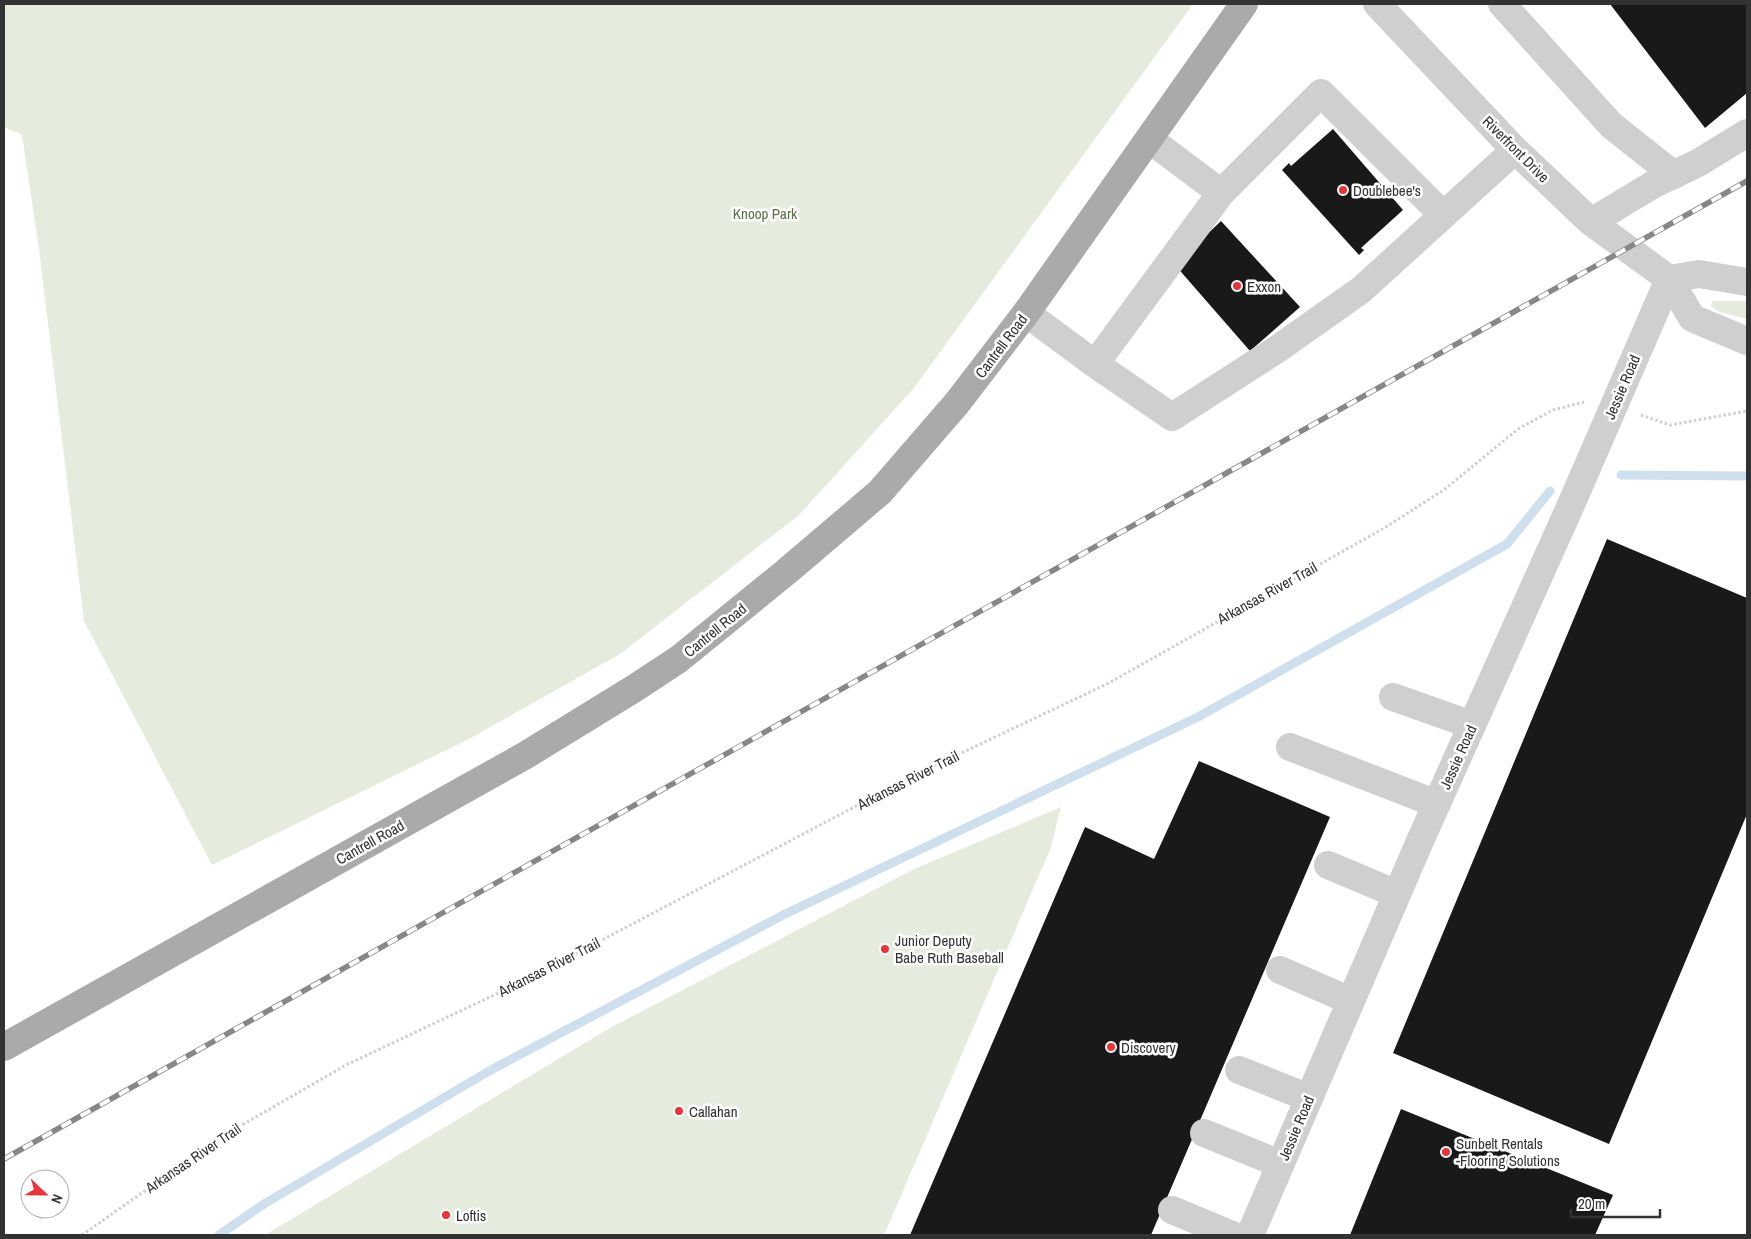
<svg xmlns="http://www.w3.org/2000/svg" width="1751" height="1239" viewBox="0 0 1751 1239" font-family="'Archivo Narrow',sans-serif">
  <rect width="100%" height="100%" fill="#fff"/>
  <path fill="#e5ecde" d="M4 4H1193L914 388 799 515 620 654 469 739 212 865 84 621 39 249 22 135 4 127Z
    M1712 301H1747V319L1717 311 1711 306Z
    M1061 807 1051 847 884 1235H265L610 1028 914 869Z"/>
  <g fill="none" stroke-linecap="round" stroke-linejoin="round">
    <path stroke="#cee0ee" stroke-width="9" d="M1621 475 1747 476
      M219 1235 264 1204 489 1071 783 915 1198 717 1507 544 1550 491"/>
  </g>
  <path fill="#191919" d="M1610 4H1747V93L1705 128Z
    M1333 129 1403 210 1361 248 1364 250 1359 255 1282 170 1289 163 1291 166Z
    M1221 221 1300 307 1250 351 1175 265Z
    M1607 539 1747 598V814L1609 1144 1393 1053Z
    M1199 761 1330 817 1151 1235H910L1085 827 1154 859Z
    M1401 1109 1613 1195 1595 1235H1350Z"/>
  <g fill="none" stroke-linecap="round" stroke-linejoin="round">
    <path stroke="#cfcfcf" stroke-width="3" stroke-dasharray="2.5 2.5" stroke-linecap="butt" d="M1641 415 1670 425 1747 411
      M82 1235 223 1136 346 1065 528 979 917 774 1107 684 1386 527 1445 489 1518 429 1553 410 1584 402"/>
    <path stroke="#cfcfcf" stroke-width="28" d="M1377 4 1515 150 1591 222 1669 279 1692 318 1747 341
      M1502 4 1611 125 1674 175
      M1149 139 1221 193 1095 364 1172 417 1276 350 1361 290 1515 150
      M1221 193 1321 93 1443 215
      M1591 222 1654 184 1698 163 1747 133
      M1669 279 1699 274 1747 282
      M1026 313 1095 364
      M1393 697 1472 725
      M1290 747 1437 804
      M1328 865 1397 894
      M1280 970 1351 1001
      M1239 1070 1309 1098
      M1204 1133 1280 1164
      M1172 1210 1232 1235
      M1250 1235 1420 841 1570 507 1669 279"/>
    <path stroke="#aaa" stroke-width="28" d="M4 1047 526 755 635 688 679 659 786 572 880 492 957 403 1026 313 1244 4"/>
    <defs>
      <path id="rail" d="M4 1159 1747 181"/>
    </defs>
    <use href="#rail" stroke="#878787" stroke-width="5.5"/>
    <use href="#rail" stroke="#fff" stroke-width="4" stroke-dasharray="11" stroke-linecap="butt"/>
  </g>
  <g fill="#e93539" stroke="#fff" stroke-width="2">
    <circle cx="1343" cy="190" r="5"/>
    <circle cx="1237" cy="286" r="5"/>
    <circle cx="885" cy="949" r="5"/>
    <circle cx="1111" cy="1047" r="5"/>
    <circle cx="679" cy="1111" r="5"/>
    <circle cx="1446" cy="1152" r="5"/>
    <circle cx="446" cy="1215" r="5"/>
  </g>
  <g text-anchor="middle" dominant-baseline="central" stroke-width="5" stroke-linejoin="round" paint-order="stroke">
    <g font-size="15" fill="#323232" stroke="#fff">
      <text transform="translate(1516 149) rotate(45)">Riverfront Drive</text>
      <text transform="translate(1001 346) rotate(-53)">Cantrell Road</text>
      <text transform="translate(1622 387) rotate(-67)">Jessie Road</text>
      <text transform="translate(1267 593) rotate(-29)">Arkansas River Trail</text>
      <text transform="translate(715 630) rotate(-39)">Cantrell Road</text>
      <text transform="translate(1458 757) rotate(-66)">Jessie Road</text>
      <text transform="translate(908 780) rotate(-27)">Arkansas River Trail</text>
      <text transform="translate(370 842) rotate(-29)">Cantrell Road</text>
      <text transform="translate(549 967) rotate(-27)">Arkansas River Trail</text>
      <text transform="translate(1296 1128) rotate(-67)">Jessie Road</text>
      <text transform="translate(193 1158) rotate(-34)">Arkansas River Trail</text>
    </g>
    <g font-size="15" fill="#323232" stroke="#fff" text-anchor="start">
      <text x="1353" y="190">Doublebee's</text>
      <text x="1247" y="286">Exxon</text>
      <text x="895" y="940">Junior Deputy<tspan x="895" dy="17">Babe Ruth Baseball</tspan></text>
      <text x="1121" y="1047">Discovery</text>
      <text x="689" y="1111">Callahan</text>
      <text x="1456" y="1143">Sunbelt Rentals<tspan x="1456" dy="17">-Flooring Solutions</tspan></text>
      <text x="456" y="1215">Loftis</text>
    </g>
    <g font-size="15" fill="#53703e" stroke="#fff">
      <text x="765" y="213">Knoop Park</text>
    </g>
  </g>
  <rect width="1751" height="1239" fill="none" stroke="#323232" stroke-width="10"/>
  <g transform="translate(45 1194) rotate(112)"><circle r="24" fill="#ffffff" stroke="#adadad"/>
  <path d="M0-4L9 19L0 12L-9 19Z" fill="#e93539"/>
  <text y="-8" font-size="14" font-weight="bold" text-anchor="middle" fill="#323232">N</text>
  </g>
  <path d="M1571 1209v8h89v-8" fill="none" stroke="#323232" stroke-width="2.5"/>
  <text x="1578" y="1209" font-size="15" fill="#323232" stroke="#ffffff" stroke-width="4" paint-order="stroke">20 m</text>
</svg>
